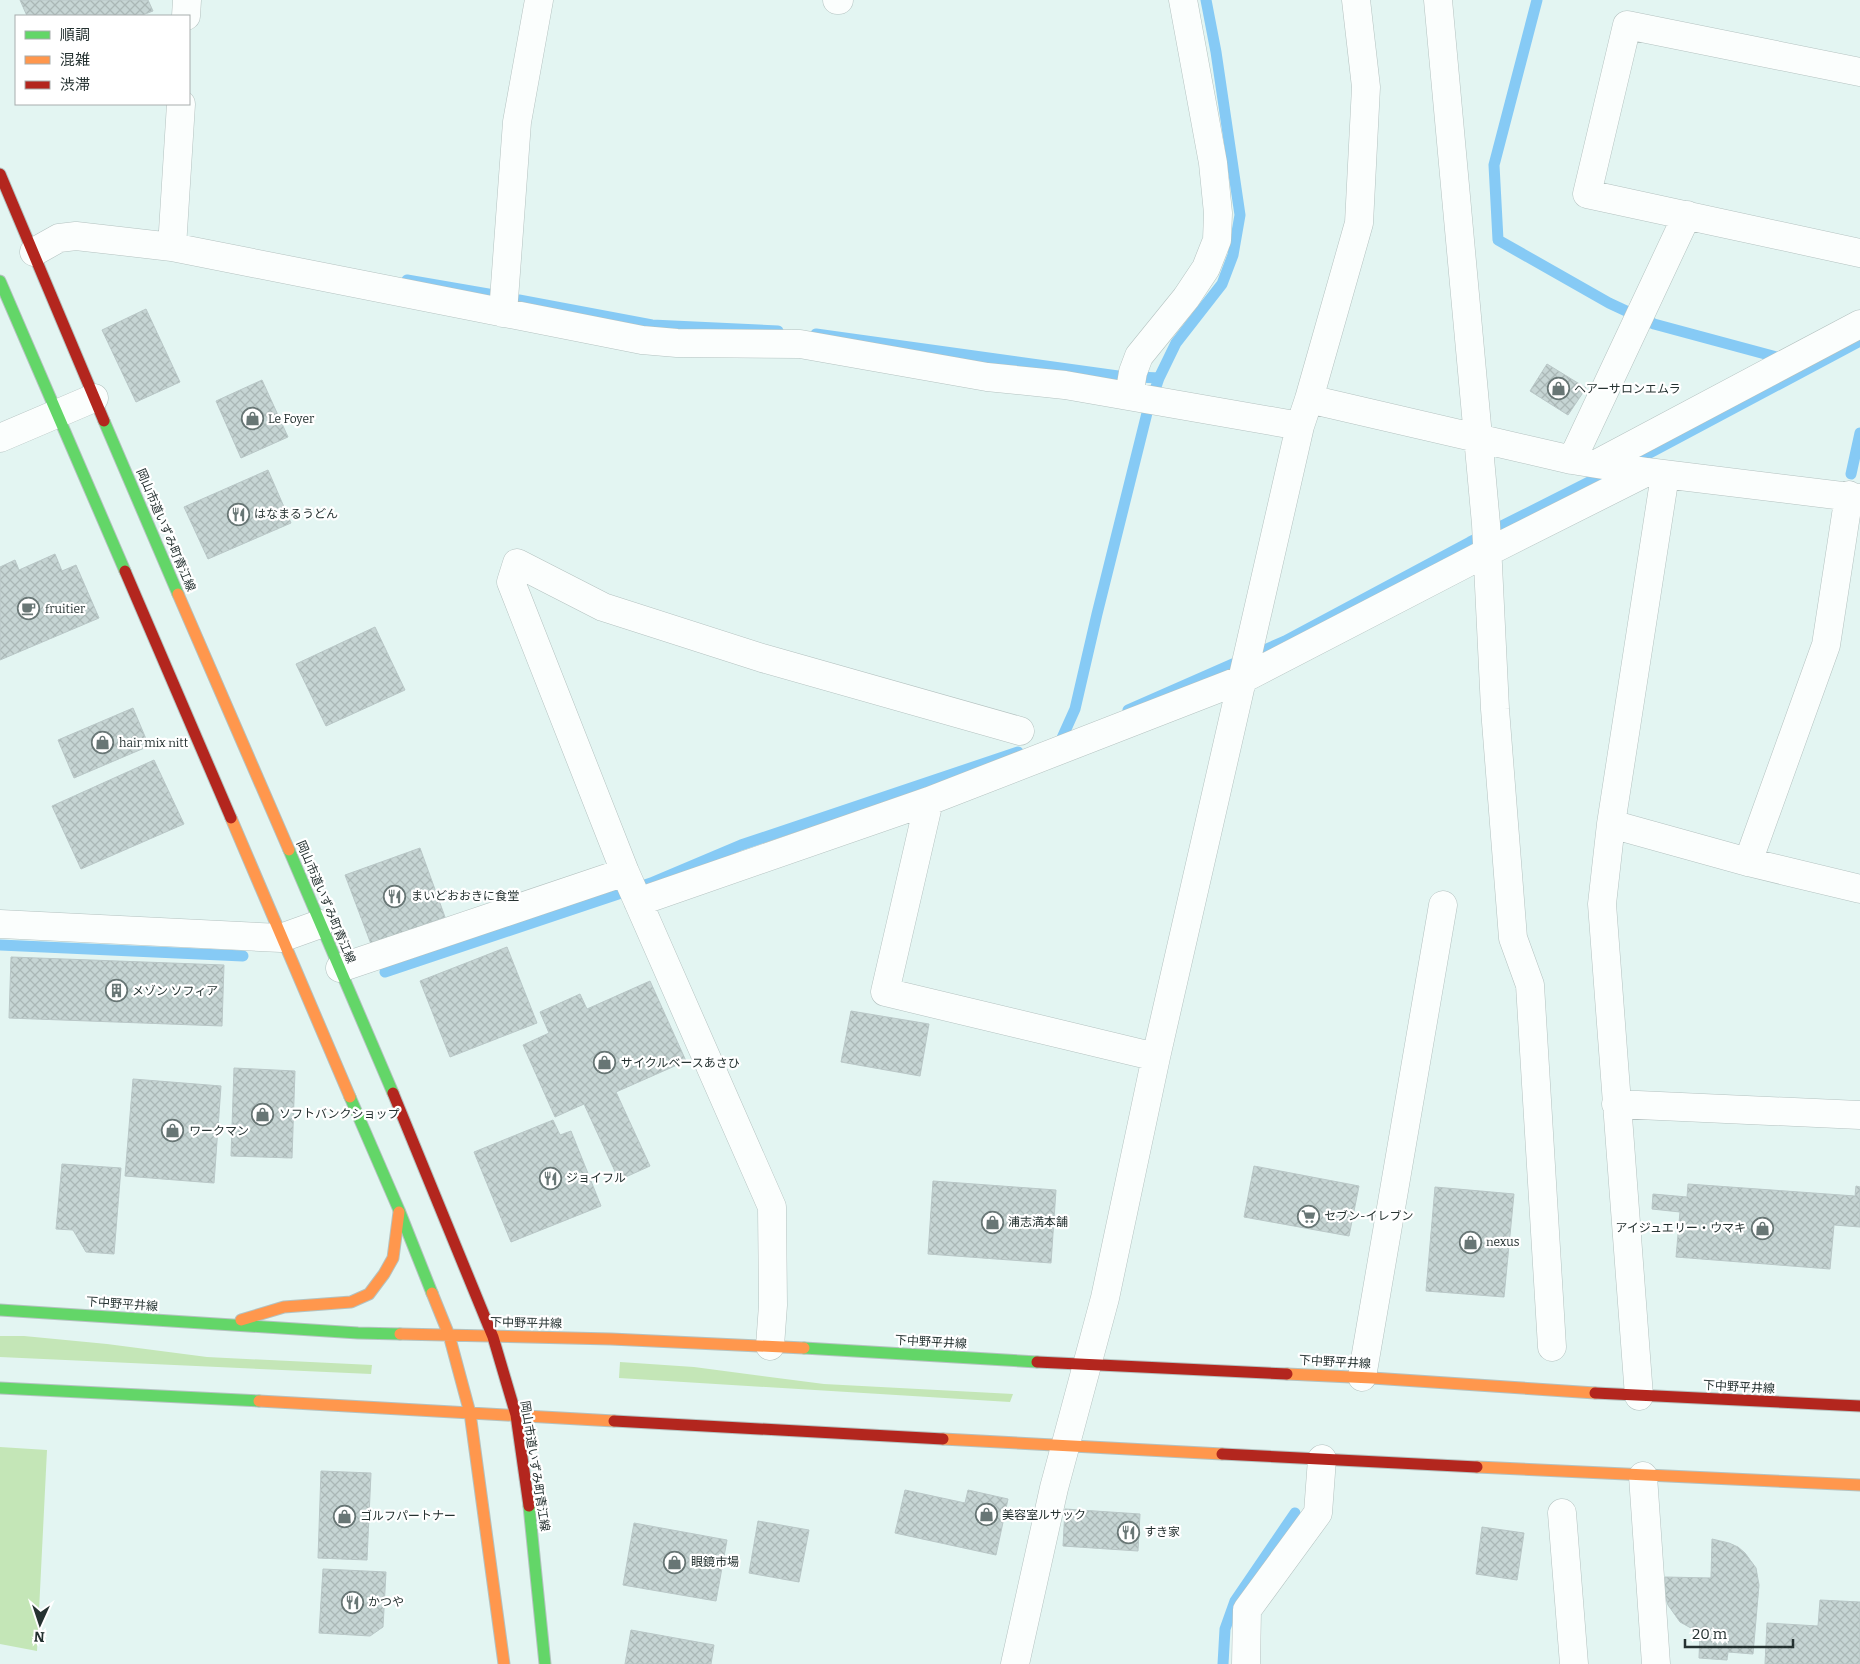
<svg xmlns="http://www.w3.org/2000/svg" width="1860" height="1664" viewBox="0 0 1860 1664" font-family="Bitter,'Noto Sans JP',serif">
  <defs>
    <pattern id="building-cross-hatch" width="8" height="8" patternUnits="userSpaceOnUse" patternTransform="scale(1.25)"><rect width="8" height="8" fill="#c6d5d4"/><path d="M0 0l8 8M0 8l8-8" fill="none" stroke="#aab7b6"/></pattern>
  </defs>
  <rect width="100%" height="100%" fill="#e3f5f2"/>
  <path fill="#c4e6b7" d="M0 1336H24L107 1344 207 1357 372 1365 371 1374 0 1357Z
    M620 1362 694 1367 824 1384 1013 1394 1010 1402 619 1378Z
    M0 1447 47 1450 37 1651 0 1644Z"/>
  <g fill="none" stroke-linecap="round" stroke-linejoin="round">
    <path stroke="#86caf5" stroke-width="11" d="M1537 0 1494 165 1498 240 1609 303 1654 324 1780 358
      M407 280 494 295
      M519 300 652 325 778 331
      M816 334 1118 376 1159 378
      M1631 463 1860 341
      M1851 474 1860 433
      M1128 710 1285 641 1470 542 1609 472
      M1062 738 1075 709 1097 614 1147 413 1159 378 1176 343 1222 284 1233 255 1240 215 1216 52 1206 0
      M0 945 243 956
      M385 972 651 883 741 845 1018 752
      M1223 1664 1225 1629 1235 1601 1295 1513"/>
  </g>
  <path fill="url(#building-cross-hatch)" stroke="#b9c7c7" d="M20 0H148L153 11 140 16H27Z
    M146 309 180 382 136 402 102 330Z
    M1547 364 1586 388 1568 415 1530 391Z
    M262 380 288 437 241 458 216 401Z
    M268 470 291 523 208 559 184 507Z
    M55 554 62 571 76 565 99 618 0 660V567L15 560 19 570Z
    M375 627 405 690 326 726 296 664Z
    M133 708 149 746 74 778 58 740Z
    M154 760 184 824 81 869 52 806Z
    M420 848 445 917 371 944 345 875Z
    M507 947 537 1023 450 1057 420 981Z
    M11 957 224 965 222 1026 9 1018Z
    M650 981 686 1061 616 1092 650 1166 619 1180 584 1104 555 1117 523 1045 549 1033 540 1012 580 994 587 1009Z
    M851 1011 929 1024 920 1076 841 1062Z
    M234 1068 295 1071 292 1158 231 1156Z
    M133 1079 221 1086 214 1183 125 1176Z
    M553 1120 560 1135 571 1131 601 1206 511 1242 474 1152Z
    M62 1164 121 1168 114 1254 86 1252 73 1230 56 1229Z
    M1254 1166 1359 1186 1349 1236 1244 1217Z
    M933 1181 1056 1190 1051 1263 928 1254Z
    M1688 1184 1855 1196 1856 1186 1860 1187V1227L1834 1225 1830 1269 1676 1257 1680 1212 1652 1209 1653 1194 1687 1197Z
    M1435 1187 1514 1194 1504 1297 1426 1291Z
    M321 1471 371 1473 367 1560 318 1558Z
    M905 1490 965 1503 968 1490 1008 1499 996 1555 895 1533Z
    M1065 1509 1140 1514 1138 1551 1063 1546Z
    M758 1521 809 1530 799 1582 749 1573Z
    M634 1523 727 1540 716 1601 623 1585Z
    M1482 1527 1524 1533 1517 1580 1476 1574Z
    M1712 1539 1729 1543 1738 1547 1745 1553 1756 1568 1759 1585 1753 1654 1728 1652 1727 1660 1699 1658 1700 1633 1680 1622 1668 1605 1664 1592 1665 1577 1711 1578Z
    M323 1569 386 1572 383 1627 370 1636 319 1633Z
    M1820 1600 1860 1602V1664H1765L1767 1623 1818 1626Z
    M631 1630 714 1645 711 1664H625Z"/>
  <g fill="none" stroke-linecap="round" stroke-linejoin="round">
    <defs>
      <path id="street" d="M837 0H839
        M1438 0 1486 524 1495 709 1513 938 1530 985 1552 1347
        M186 16 187 0
        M1860 72 1627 25 1587 194 1860 253
        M172 247 181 104
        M34 252 59 238 76 236 172 247 642 340 677 343 800 344 987 377 1065 385 1300 426
        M503 313 517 122 539 0
        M1129 396 1133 372 1139 356 1186 298 1206 268 1217 240 1218 213 1213 163 1183 0
        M1309 399 1572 460 1647 472 1860 498
        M0 438 94 398
        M1572 460 1687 215
        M1598 463 1860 324
        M929 801 885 992 1156 1057
        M1611 824 1748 862 1860 889
        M1748 862 1826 645 1849 495
        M638 902 929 801 1243 679 1488 552 1647 472
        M0 924 281 938 320 924
        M340 968 625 872
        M1616 1104 1860 1115
        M770 1346 773 1305 772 1207 625 872 511 582 517 563 603 607 762 658 1020 731
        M1362 1377 1443 905
        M1639 1396 1602 904 1611 824 1665 475
        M1643 1476 1656 1664
        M1562 1513 1574 1664
        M1015 1664 1054 1488 1105 1298 1156 1057 1300 426 1309 399 1359 223 1366 87 1356 0
        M1246 1664 1247 1610 1318 1513 1322 1459"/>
      <path id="fast" d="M0 281 125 571
        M104 421 178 594
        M289 850 393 1093
        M350 1097 399 1210 432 1293
        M0 1310 358 1333 400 1334
        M804 1348 1037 1362
        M0 1388 259 1401
        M529 1506 545 1664"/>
      <path id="slow" d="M178 594 289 850
        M231 818 350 1097
        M432 1293 449 1335 470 1413 504 1664
        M241 1320 284 1307 351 1302 369 1294 384 1274 393 1258 399 1212
        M400 1334 611 1339 804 1348
        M1287 1374 1372 1378 1595 1393
        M259 1401 614 1421
        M943 1439 1222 1454
        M1477 1467 1860 1485"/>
      <path id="jam" d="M0 174 104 421
        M125 571 231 818
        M393 1093 493 1337 516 1415 529 1506
        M1037 1362 1287 1374
        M1595 1393 1860 1406
        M614 1421 943 1439
        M1222 1454 1477 1467"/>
    </defs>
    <use href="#street" stroke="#b4c2c0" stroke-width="29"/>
    <use href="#fast" stroke="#b4c2c0" stroke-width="13"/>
    <use href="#slow" stroke="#b4c2c0" stroke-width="13"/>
    <use href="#jam" stroke="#b4c2c0" stroke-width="13"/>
    <use href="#street" stroke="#fbfefd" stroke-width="28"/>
    <use href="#fast" stroke="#63d668" stroke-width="11"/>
    <use href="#slow" stroke="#ff974d" stroke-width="11"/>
    <use href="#jam" stroke="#b3261e" stroke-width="11"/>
  </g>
  <defs>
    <symbol id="shop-ring" viewBox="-11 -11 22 22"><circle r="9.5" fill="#fff" stroke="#687675" stroke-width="1.5"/><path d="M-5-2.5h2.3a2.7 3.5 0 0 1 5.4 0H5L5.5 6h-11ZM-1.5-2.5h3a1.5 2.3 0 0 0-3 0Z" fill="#687675"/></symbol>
    <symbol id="restaurant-ring" viewBox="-11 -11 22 22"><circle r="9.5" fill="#fff" stroke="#687675" stroke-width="1.5"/><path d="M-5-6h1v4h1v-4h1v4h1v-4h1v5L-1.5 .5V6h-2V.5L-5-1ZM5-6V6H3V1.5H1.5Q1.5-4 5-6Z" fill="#687675"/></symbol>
    <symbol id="cafe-ring" viewBox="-11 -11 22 22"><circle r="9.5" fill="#fff" stroke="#687675" stroke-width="1.5"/><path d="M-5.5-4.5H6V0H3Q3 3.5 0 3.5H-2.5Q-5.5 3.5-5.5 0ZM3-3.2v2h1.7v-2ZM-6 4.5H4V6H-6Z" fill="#687675"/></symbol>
    <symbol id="building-ring" viewBox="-11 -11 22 22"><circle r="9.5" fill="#fff" stroke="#687675" stroke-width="1.5"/><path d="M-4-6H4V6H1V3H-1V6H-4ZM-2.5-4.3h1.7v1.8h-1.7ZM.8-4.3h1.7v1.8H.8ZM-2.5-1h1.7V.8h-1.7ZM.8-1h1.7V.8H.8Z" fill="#687675"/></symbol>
    <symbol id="supermarket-ring" viewBox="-11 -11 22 22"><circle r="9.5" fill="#fff" stroke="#687675" stroke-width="1.5"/><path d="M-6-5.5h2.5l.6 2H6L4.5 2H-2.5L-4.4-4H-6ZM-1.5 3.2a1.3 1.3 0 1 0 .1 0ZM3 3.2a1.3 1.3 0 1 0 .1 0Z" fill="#687675"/></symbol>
  </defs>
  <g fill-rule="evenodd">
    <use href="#shop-ring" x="1546" y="376" width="25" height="25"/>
    <use href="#shop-ring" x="240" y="406" width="25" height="25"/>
    <use href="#restaurant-ring" x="226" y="502" width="25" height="25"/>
    <use href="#cafe-ring" x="16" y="596" width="25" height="25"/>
    <use href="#shop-ring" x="90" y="730" width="25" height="25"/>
    <use href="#restaurant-ring" x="382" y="884" width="25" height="25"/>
    <use href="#building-ring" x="104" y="978" width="25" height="25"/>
    <use href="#shop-ring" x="592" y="1050" width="25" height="25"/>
    <use href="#shop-ring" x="250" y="1102" width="25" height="25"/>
    <use href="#shop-ring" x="160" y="1118" width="25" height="25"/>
    <use href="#restaurant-ring" x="538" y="1166" width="25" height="25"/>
    <use href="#supermarket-ring" x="1296" y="1204" width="25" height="25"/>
    <use href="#shop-ring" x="980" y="1210" width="25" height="25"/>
    <use href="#shop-ring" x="1750" y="1216" width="25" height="25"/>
    <use href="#shop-ring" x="1458" y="1230" width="25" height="25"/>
    <use href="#shop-ring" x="974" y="1502" width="25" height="25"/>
    <use href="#shop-ring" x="332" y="1504" width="25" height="25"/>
    <use href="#restaurant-ring" x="1116" y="1520" width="25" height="25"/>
    <use href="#shop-ring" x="662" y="1550" width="25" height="25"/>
    <use href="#restaurant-ring" x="340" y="1590" width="25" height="25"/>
  </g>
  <g text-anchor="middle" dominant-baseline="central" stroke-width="4.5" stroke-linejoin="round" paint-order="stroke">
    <g font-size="12" fill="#253231" stroke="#fff" text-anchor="start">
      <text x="1574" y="389">ヘアーサロンエムラ</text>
      <text x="268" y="419">Le Foyer</text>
      <text x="254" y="514">はなまるうどん</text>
      <text x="45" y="609">fruitier</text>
      <text x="119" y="743">hair mix nitt</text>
      <text x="411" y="896">まいどおおきに食堂</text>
      <text x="132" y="991">メゾン ソフィア</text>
      <text x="621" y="1063">サイクルベースあさひ</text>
      <text x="279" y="1114">ソフトバンクショップ</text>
      <text x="189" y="1131">ワークマン</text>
      <text x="566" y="1178">ジョイフル</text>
      <text x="1324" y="1216">セブン-イレブン</text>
      <text x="1008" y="1222">浦志満本舗</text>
      <text x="1746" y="1228" text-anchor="end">アイジュエリー・ウマキ</text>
      <text x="1486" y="1242">nexus</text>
      <text x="1002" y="1515">美容室ルサック</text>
      <text x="360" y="1516">ゴルフパートナー</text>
      <text x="1144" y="1532">すき家</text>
      <text x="691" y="1562">眼鏡市場</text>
      <text x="368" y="1602">かつや</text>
    </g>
    <g font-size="12" fill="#253231" stroke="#fff">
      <text transform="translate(166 530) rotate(67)">岡山市道いずみ町青江線</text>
      <text transform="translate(326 902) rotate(67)">岡山市道いずみ町青江線</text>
      <text transform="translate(122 1304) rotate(4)">下中野平井線</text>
      <text transform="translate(526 1323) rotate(1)">下中野平井線</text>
      <text transform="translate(931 1342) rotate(3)">下中野平井線</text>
      <text transform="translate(1335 1362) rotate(3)">下中野平井線</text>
      <text transform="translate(1739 1387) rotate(3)">下中野平井線</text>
      <text transform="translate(535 1466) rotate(81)">岡山市道いずみ町青江線</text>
    </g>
  </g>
  <rect x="15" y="15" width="175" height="90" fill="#ffffff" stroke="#a8adad"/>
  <rect x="25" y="31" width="25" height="8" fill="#63d668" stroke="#a8adad"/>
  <text x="60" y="40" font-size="15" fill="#253231">順調</text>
  <rect x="25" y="56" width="25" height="8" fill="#ff974d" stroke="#a8adad"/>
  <text x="60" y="65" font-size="15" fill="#253231">混雑</text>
  <rect x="25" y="81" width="25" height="8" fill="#b3261e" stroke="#a8adad"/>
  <text x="60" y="90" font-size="15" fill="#253231">渋滞</text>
  <g transform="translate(40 1624) rotate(183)" stroke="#ffffff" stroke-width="4" paint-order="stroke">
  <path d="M0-4L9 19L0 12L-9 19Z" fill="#253231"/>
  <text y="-8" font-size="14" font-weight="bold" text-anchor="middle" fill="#253231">N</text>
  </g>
  <path d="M1685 1639v8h108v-8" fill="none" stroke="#253231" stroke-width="2.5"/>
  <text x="1692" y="1639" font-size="15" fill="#253231" stroke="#ffffff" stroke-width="4" paint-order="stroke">20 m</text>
</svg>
